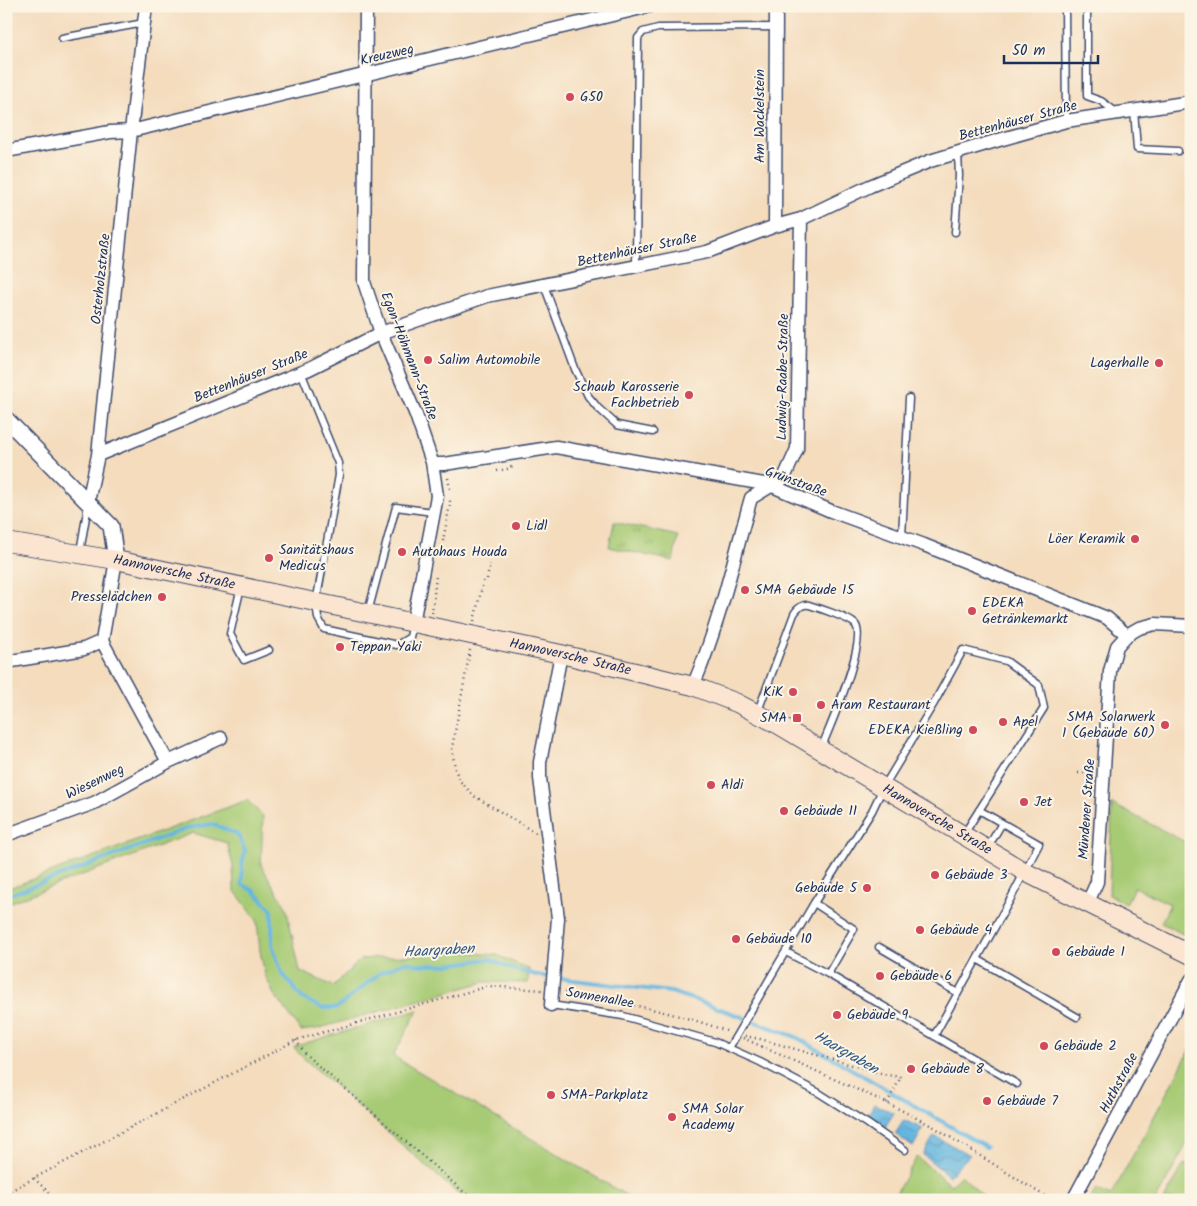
<svg xmlns="http://www.w3.org/2000/svg" width="1197" height="1206" viewBox="0 0 1197 1206" font-family="Kalam,sans-serif">
  <defs>
    <pattern id="park-tufts" width="24" height="20" patternUnits="userSpaceOnUse" patternTransform="scale(1.25)"><rect width="24" height="20" fill="#a7cb75"/><path d="M3 7l-1-3M5 7V3M7 7l1-3M15 17l-1-3M17 17v-4M19 17l1-3" fill="none" stroke="#87a563"/></pattern>
    <pattern id="water-waves" width="16" height="10" patternUnits="userSpaceOnUse" patternTransform="scale(1.25)"><rect width="16" height="10" fill="#64b6e0"/><path d="M0 5q4-4 8 0t8 0" fill="none" stroke="#5294b9"/></pattern>
  </defs>
  <rect width="100%" height="100%" fill="#fcf5e5"/>
  <filter id="ink" filterUnits="userSpaceOnUse"><feTurbulence type="fractalNoise" baseFrequency=".02" numOctaves="2"/><feDisplacementMap in="SourceGraphic" scale="10" xChannelSelector="R" yChannelSelector="G"/><feConvolveMatrix kernelMatrix="1 2 1 2 8 2 1 2 1" color-interpolation-filters="sRGB"/></filter>
  <filter id="wash" filterUnits="userSpaceOnUse"><feTurbulence type="fractalNoise" baseFrequency=".0096" numOctaves="4" result="noise"/><feDisplacementMap in="SourceGraphic" scale="20" xChannelSelector="R" yChannelSelector="G"/><feGaussianBlur stdDeviation="1.12" result="paint"/><feColorMatrix in="noise" values="0 0 0 0 0 0 0 0 0 0 0 0 0 0 0 0 0 1.4 0 .05"/><feComposite in="paint" operator="in"/></filter>
  <g filter="url(#wash)">
    <rect width="100%" height="100%" fill="#f4dcbd"/>
    <path fill="#a7cb75" stroke="#617d6a" d="M247 800 263 816 261 865 286 907 300 971 333 986 361 959 460 952 497 955 529 969 528 983 484 982 316 1029 301 1031 273 993 265 975 260 951 257 920 234 890 233 866 227 843 193 833 6 904V889Z
      M1112 804 1191 845V920L1183 934 1161 923 1170 904 1134 887 1126 904 1109 895Z
      M418 1010 393 1056 634 1200H465L301 1056 294 1047 309 1042Z
      M1191 1048V1136L1156 1200H1090L1096 1189 1111 1196Z
      M917 1157 951 1185 961 1175 987 1200H892Z
      M1184 1164 1191 1167V1200H1164Z"/>
    <path fill="url(#park-tufts)" stroke="#617d6a" d="M614 522 678 536 673 561 609 547Z"/>
    <path fill="url(#water-waves)" stroke="#40729f" d="M874 1104 894 1113 885 1127 868 1115Z
      M904 1120 923 1129 913 1147 895 1134Z
      M934 1136 970 1155 949 1176 923 1155Z"/>
    <g fill="none" stroke-linecap="round" stroke-linejoin="round">
      <path stroke="#64b6e0" stroke-width="4" d="M6 896 188 828 213 824 238 835 245 851 242 864V884L254 891 272 910V945L282 973 302 998 322 1008H337L380 973 404 962 421 965H446L489 959 515 970 541 976 671 992 707 1004 796 1037 986 1147"/>
    </g>
  </g>
  <g filter="url(#ink)">
    <g fill="none" stroke-linecap="round" stroke-linejoin="round">
      <defs>
        <path id="service" d="M1065 6 1066 121
          M1087 6V96L1101 101 1112 109 1113 113
          M62 38 144 23
          M1134 110 1137 149 1178 151
          M955 232 959 176 958 152
          M636 267 638 38 643 32 658 28 776 27
          M544 285 575 369 588 396 598 408 617 425 653 432
          M301 372 338 463 339 475 316 603 318 618 324 629 397 645 410 637 413 624
          M902 537 909 398
          M80 552 88 505
          M241 587 230 634 244 660 269 650
          M368 612 396 507 433 512
          M758 711 794 614C798 608 802 604 809 605 819 608 849 618 855 624 869 640 829 728 821 749
          M987 849 1002 823
          M814 903 854 929 828 974
          M879 947 958 993
          M786 952 828 974 1017 1084
          M977 959 1077 1017
          M551 1005 623 1016 715 1042 760 1062 819 1093 868 1124 905 1150
          M934 1036 1010 900 1039 844 979 810
          M729 1048 814 903 872 811 883 788 933 705 963 650 1006 661 1039 685 1044 708 964 834"/>
        <path id="minor" d="M366 6 364 282 381 333 416 415 432 462 437 496 413 623
          M6 151 110 132 131 131 650 6
          M775 226 776 6
          M98 455 309 369 381 333 487 296 707 252 775 226 801 219 870 186 930 161 999 140 1066 121 1191 102
          M433 464H444L556 447 770 485 831 511 924 545 1107 618 1127 635
          M88 502 98 455 131 131 146 6
          M102 641 168 762
          M6 662 84 649 102 641 116 560
          M693 686C719 626 733 561 751 498L784 478 797 449 801 219
          M6 835 94 803 168 762 221 738
          M1087 904 1097 882 1110 671 1117 646 1127 635 1139 628 1155 624 1191 626
          M551 1005 558 918 540 778V762L561 654
          M1073 1200 1191 980"/>
        <path id="tertiary" d="M6 419 111 526 116 560"/>
        <g id="secondary">
          <path id="s1" d="M6 542 116 560 561 654 693 686 737 703 779 725 1025 872 1191 955"/>
        </g>
      </defs>
      <use href="#service" stroke="#3c496c" stroke-width="9"/>
      <use href="#minor" stroke="#3c496c" stroke-width="15"/>
      <use href="#tertiary" stroke="#3c496c" stroke-width="18"/>
      <use href="#secondary" stroke="#3c496c" stroke-width="20"/>
      <path stroke="#3c496c" stroke-width="2.5" stroke-dasharray="1 4" stroke-linecap="butt" d="M497 471 511 468 512 465
        M448 478 450 489
        M442 546 450 504V497
        M487 579 490 564
        M432 613 436 576
        M474 621 484 578
        M470 650 452 748 455 769 460 781 474 796 536 833
        M1078 773H1092
        M565 992C620 1002 676 1012 729 1032
        M745 1036 760 1039 887 1075 901 1077 887 1103
        M743 1038 887 1103 934 1127 1051 1200
        M296 1040 305 1054 473 1200
        M34 1178 56 1200
        M6 1193 296 1040 489 986 542 990"/>
      <use href="#service" stroke="#fff" stroke-width="6"/>
      <use href="#minor" stroke="#fff" stroke-width="12"/>
      <use href="#tertiary" stroke="#fff" stroke-width="15"/>
      <use href="#secondary" stroke="#fce5d0" stroke-width="18"/>
    </g>
  </g>
  <g fill="#d1495b" stroke="#fcf5e5" stroke-width="2">
    <circle cx="570" cy="97" r="5"/>
    <circle cx="428" cy="360" r="5"/>
    <circle cx="1159" cy="363" r="5"/>
    <circle cx="689" cy="395" r="5"/>
    <circle cx="516" cy="526" r="5"/>
    <circle cx="1135" cy="539" r="5"/>
    <circle cx="402" cy="552" r="5"/>
    <circle cx="269" cy="558" r="5"/>
    <circle cx="745" cy="590" r="5"/>
    <circle cx="162" cy="597" r="5"/>
    <circle cx="972" cy="611" r="5"/>
    <circle cx="340" cy="647" r="5"/>
    <circle cx="793" cy="692" r="5"/>
    <circle cx="821" cy="705" r="5"/>
    <rect x="792" y="713" width="10" height="10" rx="2.5"/>
    <circle cx="1003" cy="722" r="5"/>
    <circle cx="1165" cy="725" r="5"/>
    <circle cx="973" cy="730" r="5"/>
    <circle cx="711" cy="785" r="5"/>
    <circle cx="1024" cy="802" r="5"/>
    <circle cx="784" cy="811" r="5"/>
    <circle cx="935" cy="875" r="5"/>
    <circle cx="867" cy="888" r="5"/>
    <circle cx="920" cy="930" r="5"/>
    <circle cx="736" cy="939" r="5"/>
    <circle cx="1056" cy="952" r="5"/>
    <circle cx="880" cy="976" r="5"/>
    <circle cx="837" cy="1015" r="5"/>
    <circle cx="1044" cy="1046" r="5"/>
    <circle cx="911" cy="1069" r="5"/>
    <circle cx="551" cy="1095" r="5"/>
    <circle cx="987" cy="1101" r="5"/>
    <circle cx="672" cy="1117" r="5"/>
  </g>
  <g text-anchor="middle" dominant-baseline="central" stroke-width="4" stroke-linejoin="round" paint-order="stroke">
    <g font-size="14" fill="#1b2f5e" stroke="#fcf5e5">
      <text transform="translate(387 55) rotate(-13)">Kreuzweg</text>
      <text transform="translate(760 116) rotate(-90)">Am Wackelstein</text>
      <text transform="translate(1018 121) rotate(-15)">Bettenhäuser Straße</text>
      <text transform="translate(637 250) rotate(-12)">Bettenhäuser Straße</text>
      <text transform="translate(101 279) rotate(-84)">Osterholzstraße</text>
      <text transform="translate(409 356) rotate(69)">Egon-Höhmann-Straße</text>
      <text transform="translate(251 376) rotate(-22)">Bettenhäuser Straße</text>
      <text transform="translate(783 377) rotate(-89)">Ludwig-Raabe-Straße</text>
      <text transform="translate(796 482) rotate(20)">Grünstraße</text>
      <text stroke="none"><textPath href="#s1" startOffset="171">Hannoversche Straße</textPath></text>
      <text stroke="none"><textPath href="#s1" startOffset="576">Hannoversche Straße</textPath></text>
      <text transform="translate(95 782) rotate(-26)">Wiesenweg</text>
      <text transform="translate(1087 809) rotate(-86)">Mündener Straße</text>
      <text stroke="none"><textPath href="#s1" startOffset="981">Hannoversche Straße</textPath></text>
      <text transform="translate(600 998) rotate(10)">Sonnenallee</text>
      <text transform="translate(1119 1083) rotate(-62)">Huthstraße</text>
    </g>
    <g font-size="14" fill="#1b2f5e" stroke="#fcf5e5" text-anchor="start">
      <text x="580" y="97">G50</text>
      <text x="438" y="360">Salim Automobile</text>
      <text x="1149" y="363" text-anchor="end">Lagerhalle</text>
      <text x="679" y="387" text-anchor="end">Schaub Karosserie<tspan x="679" dy="16">Fachbetrieb</tspan></text>
      <text x="526" y="526">Lidl</text>
      <text x="1125" y="539" text-anchor="end">Löer Keramik</text>
      <text x="279" y="550">Sanitätshaus<tspan x="279" dy="16">Medicus</tspan></text>
      <text x="412" y="552">Autohaus Houda</text>
      <text x="755" y="590">SMA Gebäude 15</text>
      <text x="152" y="597" text-anchor="end">Presselädchen</text>
      <text x="982" y="603">EDEKA<tspan x="982" dy="16">Getränkemarkt</tspan></text>
      <text x="350" y="647">Teppan Yaki</text>
      <text x="783" y="692" text-anchor="end">KiK</text>
      <text x="831" y="705">Aram Restaurant</text>
      <text x="1155" y="717" text-anchor="end">SMA Solarwerk<tspan x="1155" dy="16">1 (Gebäude 60)</tspan></text>
      <text x="787" y="718" text-anchor="end">SMA</text>
      <text x="1013" y="722">Apel</text>
      <text x="963" y="730" text-anchor="end">EDEKA Kießling</text>
      <text x="721" y="785">Aldi</text>
      <text x="1034" y="802">Jet</text>
      <text x="794" y="811">Gebäude 11</text>
      <text x="945" y="875">Gebäude 3</text>
      <text x="857" y="888" text-anchor="end">Gebäude 5</text>
      <text x="930" y="930">Gebäude 4</text>
      <text x="746" y="939">Gebäude 10</text>
      <text x="1066" y="952">Gebäude 1</text>
      <text x="890" y="976">Gebäude 6</text>
      <text x="847" y="1015">Gebäude 9</text>
      <text x="1054" y="1046">Gebäude 2</text>
      <text x="921" y="1069">Gebäude 8</text>
      <text x="561" y="1095">SMA-Parkplatz</text>
      <text x="997" y="1101">Gebäude 7</text>
      <text x="682" y="1109">SMA Solar<tspan x="682" dy="16">Academy</tspan></text>
    </g>
    <g font-size="15" font-style="italic" fill="#315885" stroke="#fcf5e5">
      <text transform="translate(439 951) rotate(-3)">Haargraben</text>
      <text transform="translate(846 1053) rotate(30)">Haargraben</text>
    </g>
  </g>
  <rect width="1197" height="1206" fill="none" stroke="#fcf5e5" stroke-width="25"/>
  <path d="M1004 55v8h94v-8" fill="none" stroke="#1b2f5e" stroke-width="2.5"/>
  <text x="1012" y="55" font-size="15" fill="#1b2f5e" stroke="#fcf5e5" stroke-width="4" paint-order="stroke">50 m</text>
</svg>
